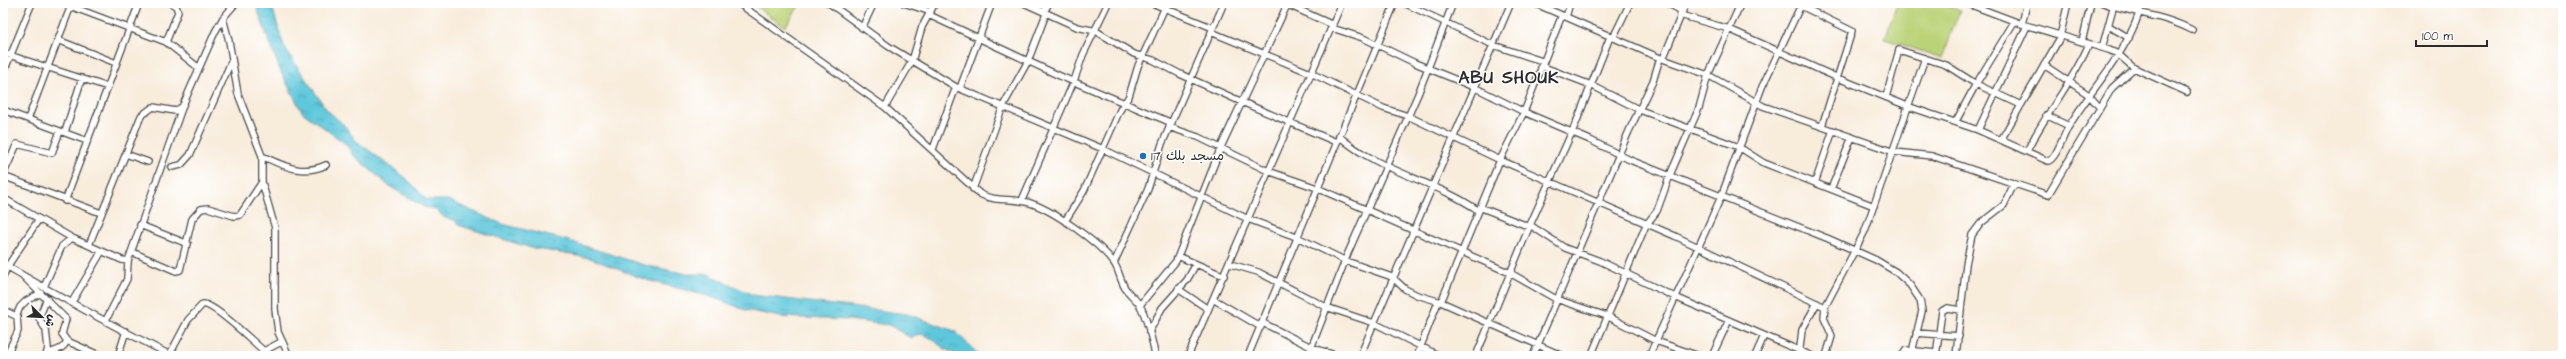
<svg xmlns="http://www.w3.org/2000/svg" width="2566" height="359" viewBox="0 0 2566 359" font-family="'Architects Daughter','Playpen Sans Arabic',sans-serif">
  <defs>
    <pattern id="water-ripples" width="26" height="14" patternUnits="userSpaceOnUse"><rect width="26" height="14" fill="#5fc7db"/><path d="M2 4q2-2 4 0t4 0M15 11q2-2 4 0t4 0" fill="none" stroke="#4fa2b2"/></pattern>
  </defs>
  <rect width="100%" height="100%" fill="#fff"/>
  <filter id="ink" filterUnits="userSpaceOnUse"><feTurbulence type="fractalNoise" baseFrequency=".025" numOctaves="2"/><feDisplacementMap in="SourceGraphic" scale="8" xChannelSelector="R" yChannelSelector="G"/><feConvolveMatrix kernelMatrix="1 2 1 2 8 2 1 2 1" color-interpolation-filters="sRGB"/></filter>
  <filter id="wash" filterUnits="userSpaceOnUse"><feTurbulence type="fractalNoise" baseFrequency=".012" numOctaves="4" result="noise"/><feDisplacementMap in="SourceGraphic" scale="16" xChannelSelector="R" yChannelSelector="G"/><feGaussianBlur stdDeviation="0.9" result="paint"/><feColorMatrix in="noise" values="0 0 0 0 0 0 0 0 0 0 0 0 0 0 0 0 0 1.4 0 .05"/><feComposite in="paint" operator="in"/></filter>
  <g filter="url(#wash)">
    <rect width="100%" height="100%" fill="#f8ecdb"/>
    <path fill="#bbd378" stroke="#737f52" d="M751 3H801L785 27Z
      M1897 3H1938L1960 10 1942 58 1885 39Z"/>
    <path fill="url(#water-ripples)" stroke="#457983" d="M255 3H271L284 47 327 110 345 126 355 140 406 178 427 200H448L502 224 569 241 644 265 687 274H708L753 295 907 314 955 331 980 356C969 356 958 356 949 351 937 346 925 326 911 338L889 325 848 320 781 317 746 310 711 297 643 279 590 258 531 248 458 225 455 220 445 218 435 209 424 207 389 186 352 154 346 144 302 112 280 70Z"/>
  </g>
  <g filter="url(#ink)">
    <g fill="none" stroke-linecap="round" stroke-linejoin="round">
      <defs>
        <path id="minor" d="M62 3 166 42 199 68
          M738 3 885 107 980 194C996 203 1016 197 1033 204 1055 212 1100 243 1114 263 1119 270 1120 280 1125 288 1129 294 1135 298 1139 304 1145 312 1154 346 1155 356
          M829 3 888 46 956 87 1103 149 1248 219 1299 238 1346 261 1392 277 1405 289 1417 295 1441 302 1563 356
          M904 3 931 12
          M1024 3 1077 27 1096 31 1134 54 1153 60 1180 74 1242 102 1336 142
          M1152 3 1213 28
          M1284 3 1333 25
          M1404 3 1493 45 1542 61
          M1534 3 1660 58 1708 75 1763 106 1894 152 1932 156 2048 195 2112 88 2134 68
          M1667 3 1682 11
          M1795 3 1852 31 1822 126
          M1966 3 2022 24 2109 50 2118 54 2134 68 2187 92
          M2103 3C2133 13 2163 15 2192 30
          M1044 12 1049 3
          M929 15 1060 76 1172 123
          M1680 15 1729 29 1838 78 1910 107 1978 130 2048 161C2056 160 2064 133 2069 126 2093 86 2131 49 2142 3
          M1566 17 1570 3
          M223 18 229 41 238 94 262 156V182L275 228V309L278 332 289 356
          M2022 24 2027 3
          M2109 26 2129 38
          M862 28 874 3
          M1332 28 1363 38 1415 63 1476 88 1524 112 1590 140 1630 160 1829 239 1876 260 1896 272 1910 285 1920 300 1922 311 1911 356
          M1211 32 1313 74 1383 108 1408 116 1500 160 1675 236 1825 307
          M2060 36 2068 3
          M1613 38 1630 3
          M58 40 116 63
          M166 42 178 12 176 6 170 3
          M2082 42 2091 3
          M2102 48 2113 8
          M3 53 108 87
          M1663 59 1686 3
          M2044 65 2089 95 2100 108
          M1541 66 1591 85 1640 110 1739 147 1764 163 1874 206
          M3 74 32 3
          M960 88 992 3
          M1886 97 1899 50 1946 65 1976 84 2021 105
          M885 107 912 61 922 27 935 3
          M3 110 87 141
          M2046 115 2069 126
          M28 119 72 3
          M1956 121 1976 84 2014 22
          M1169 127 1198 137 1268 171 1317 188 1510 273 1556 299 1607 316 1656 341 1699 356
          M1978 130 2027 26
          M65 132 82 78
          M1339 136C1379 172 1435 180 1479 211
          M2001 140 2061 36
          M933 149 956 87
          M2027 151C2045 114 2073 82 2089 44
          M126 154 148 162
          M262 156C284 166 302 176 326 165
          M172 167 181 165 190 155 231 62
          M3 175 17 144 52 153 60 131
          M3 176 101 213
          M1815 183 1833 130
          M973 189 1003 106 1028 61 1046 14
          M1831 189 1852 137
          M3 198 72 238 122 260 128 261 183 105 215 32 223 18 236 3
          M1022 200 1074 81 1083 55 1108 3
          M65 201 138 6 142 3
          M1482 208 1530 227
          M1065 221 1084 191 1120 110 1129 96 1138 66 1167 3
          M140 225 188 244
          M1530 225 1565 248 1600 261 1675 297 1812 356
          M89 245 141 116 153 107 175 111 182 107
          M132 252 176 271 180 270 192 219 201 209 208 208 234 216 240 215 262 182
          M1178 256 1224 276
          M1114 263 1148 189 1162 144 1224 3
          M3 264C58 296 115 327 172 356
          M1230 264 1258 272 1326 307 1374 323 1440 356
          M23 276 66 319 62 334 67 341C63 350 56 350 47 354
          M3 277 7 267 39 219
          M44 287 62 246 72 238
          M1178 289 1208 309
          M1213 299 1261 327
          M72 302 102 251
          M1441 302 1500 160 1524 112 1562 15
          M1140 305 1176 261 1221 147 1288 3
          M3 310 18 317
          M106 320 127 279 128 261
          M1263 323 1311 347 1338 356
          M1149 332 1162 308 1187 280 1196 264
          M1916 333 1959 336
          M67 341 101 356
          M6 356 18 331 17 314 20 307 26 301 41 293
          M46 356 48 348 46 330 39 318 47 298
          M118 356 126 331
          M169 356 188 320 203 304C216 305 252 341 264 351
          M262 356 264 351 281 342
          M1188 356 1342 3
          M1248 356 1395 3
          M1308 356 1348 253 1418 94 1453 3
          M1360 356 1511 3
          M1417 356 1438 302
          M1476 356 1530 225 1576 123 1610 37
          M1533 356 1629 131 1653 81 1660 58
          M1591 356 1646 225 1657 211 1670 175 1699 108 1708 75 1741 3
          M1649 356 1721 197 1762 87 1802 3
          M1712 356 1729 320
          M1755 356 1764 336
          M1799 356 1802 330 1817 303
          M1826 356 1832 336 1824 318 1825 307 1865 231 1925 58
          M1902 356 1906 350 1936 353
          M1936 356 1942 311 1947 308 1961 310
          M1956 356 1966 264 1972 235 1981 223 2004 205 2014 184"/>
      </defs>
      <use href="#minor" stroke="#4a4845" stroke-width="8"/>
      <use href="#minor" stroke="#fff" stroke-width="5.5"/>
    </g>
  </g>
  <circle fill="#1f6fb2" stroke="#fff" stroke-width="1.5" cx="1143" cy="156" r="4"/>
  <g text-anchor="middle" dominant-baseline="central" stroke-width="3" stroke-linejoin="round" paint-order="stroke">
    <g font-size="13" fill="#2b2b2b" stroke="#fff" text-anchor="start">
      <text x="1151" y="156">مسجد بلك 17</text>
    </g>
    <g font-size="17" font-weight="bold" letter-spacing="1" fill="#2b2b2b" stroke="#fff">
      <text x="1509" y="78">ABU SHOUK</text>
    </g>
  </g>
  <rect width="2566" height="359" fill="none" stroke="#fff" stroke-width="16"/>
  <g transform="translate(42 317) rotate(114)" stroke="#ffffff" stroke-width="3" paint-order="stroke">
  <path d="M0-3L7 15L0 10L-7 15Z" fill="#2b2b2b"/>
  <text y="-6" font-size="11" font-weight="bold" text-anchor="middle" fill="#2b2b2b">ش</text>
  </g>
  <path d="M2416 40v6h71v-6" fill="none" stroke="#2b2b2b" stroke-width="2"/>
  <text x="2422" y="40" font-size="12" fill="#2b2b2b" stroke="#ffffff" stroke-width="3" paint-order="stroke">100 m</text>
</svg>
